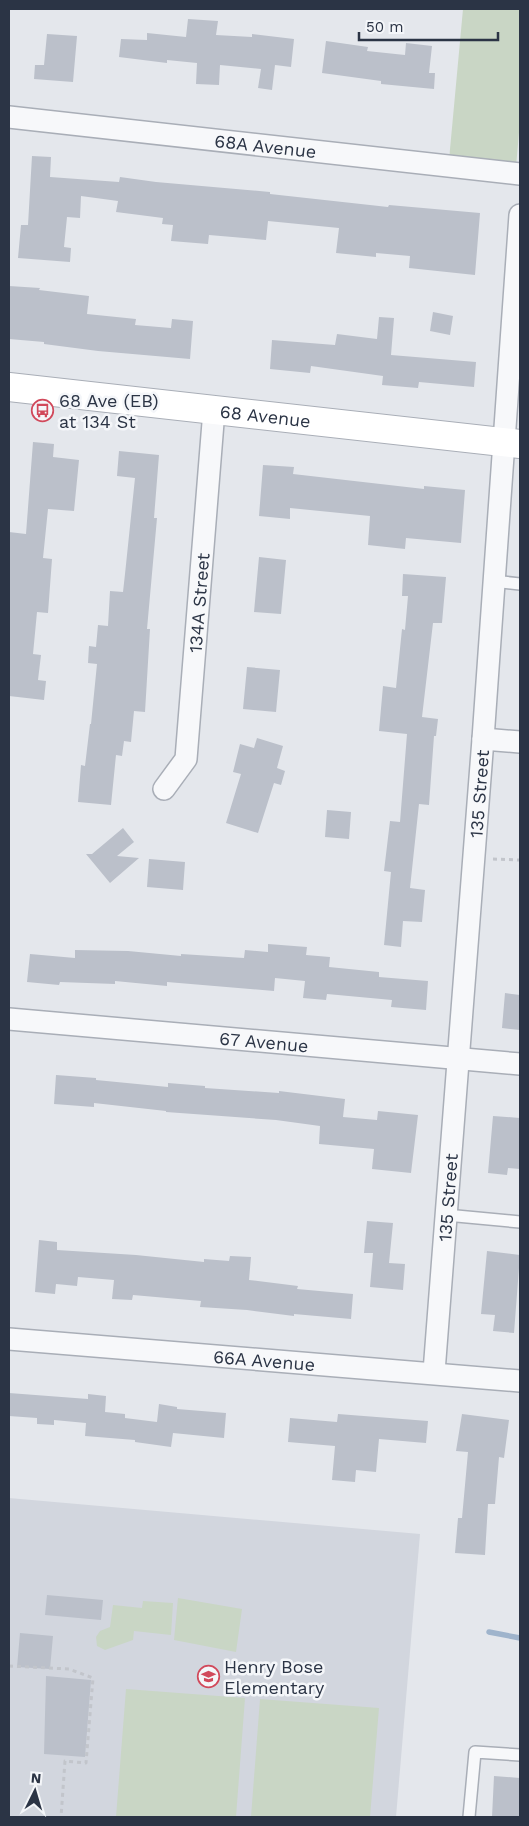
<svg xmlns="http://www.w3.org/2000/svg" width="529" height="1826" viewBox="0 0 529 1826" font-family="'Work Sans',sans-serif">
  <rect width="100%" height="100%" fill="#e4e7ec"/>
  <path fill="#d2d6de" d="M9 1498 420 1534 396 1817H9Z"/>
  <path fill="#c9d6c5" d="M463 9H520V121L516 167 449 160Z
    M178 1598 242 1609 236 1652 174 1640Z
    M143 1601 173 1603 171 1635 134 1631 133 1640 105 1650 97 1646 96 1637 100 1631 110 1627 113 1605 142 1608Z
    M126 1689 245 1698 236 1817H116Z
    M260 1699 379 1708 370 1817H251Z"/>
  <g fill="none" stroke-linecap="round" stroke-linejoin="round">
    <path stroke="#9fb4cc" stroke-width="5.5" d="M489 1632 520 1638"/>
  </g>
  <path fill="#bbc0ca" d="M188 19 218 21 216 35 252 37V34L294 39 291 67 275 65 272 90 258 88 261 69 220 65 219 85 196 84 197 63 167 60V63L119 57 121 39 147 40V33L186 37Z
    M47 34 77 36 73 82 34 79 35 65H44Z
    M326 41 368 47 367 51 405 55 406 43 432 46 429 73H435L434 89 381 84V81L322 73Z
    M32 156 51 157 50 177 119 182 120 177 156 182 270 192V194L388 207 389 205 480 213 475 275 409 268 410 256 376 253V257L336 253 339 228 268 221 266 240 209 235 208 244 171 241 173 225 162 224 163 218 116 212 118 201 81 196 80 218 67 217 64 247 71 248 70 262 18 258 21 225H28Z
    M9 286 40 288 39 290 89 296 87 314 136 319 135 325 171 328 172 319 193 321 190 359 98 351 44 344V342L9 339Z
    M433 312 453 316 450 335 430 331Z
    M379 317 394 318 391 355 476 362 474 387 419 382 418 388 382 385 383 376 311 366 310 373 270 369 272 340 335 345 337 334 377 339Z
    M33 442 54 444 53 457 79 460 74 511 48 509 43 558 52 559 48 613 37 612 33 654 41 655 38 680 46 681 44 700 9 696V532L26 534Z
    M119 451 159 455 154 518H157L147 629H150L145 712 134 711 131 742 124 741 122 756 116 755 111 805 78 802 81 765 85 766 90 724H91L97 664 88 663 89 646 96 647 98 625 108 626 110 591 123 592 125 574 135 478 117 476Z
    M263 465 294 467 293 474 424 489V486L465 490 461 543 406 538 405 549 368 545 370 516 290 508V519L259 516Z
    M259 557 286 560 281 614 254 612Z
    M403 574 446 577 442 623H433L422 717 438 719 436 736H434L429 805 419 804 410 888 425 890 422 922 403 921 401 947 384 945 391 872 384 871 390 821 400 822 407 734 379 731 383 686 396 688 402 629 405 630 408 596H402Z
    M247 667 280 670 276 712 243 709Z
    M257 738 283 746 277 768 285 771 281 785 274 783 258 833 226 823 241 774 233 772 240 744 254 748Z
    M327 810 351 812 349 839 325 837Z
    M123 828 134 842 117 856 139 858 110 883 86 854H92Z
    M149 859 185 862 183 890 147 887Z
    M268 944 307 947 306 955 330 957 329 967 379 972V977L428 981 426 1010 391 1007 392 1000 327 994 326 1000 303 998 305 981 275 978 274 991 167 982V986L115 981V984L60 982 59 985 27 982 30 954 75 958V950L128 951 181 956V954L244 958 245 950 268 952Z
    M505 993 520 995V1030L502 1028Z
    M56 1075 96 1078V1080L168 1087V1083L205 1086V1088L279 1093V1091L345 1099 343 1117 377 1120 378 1111 418 1115 411 1173 372 1169 374 1149 319 1144 320 1126 276 1120 166 1112V1111L94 1103V1107L54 1104Z
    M493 1116 520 1118V1169L508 1168 507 1175 488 1173Z
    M367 1221 393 1223 389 1263 405 1264 403 1290 370 1287 373 1253H364Z
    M39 1240 57 1242V1250L136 1255 204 1262V1259L229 1261 230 1256 251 1257 249 1280 298 1286 297 1289 353 1294 351 1319 294 1314V1316L247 1310 200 1307 201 1301 133 1295 132 1300 112 1299 114 1280 78 1277 77 1286 56 1284 55 1294 35 1292Z
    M487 1251 520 1255 514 1333 493 1331 495 1315 481 1314Z
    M9 1393 88 1399V1394L106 1396 105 1412 125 1414V1418L157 1422 159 1404 177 1407V1409L226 1413 224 1438 173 1433 171 1447 135 1442V1440L85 1436 86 1423 54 1420V1425L37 1424V1418L9 1416Z
    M338 1414 428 1421 426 1443 379 1439 376 1472 356 1470 355 1482 332 1480 335 1446 288 1442 290 1418 337 1422Z
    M462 1414 509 1420 504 1458 499 1457 495 1504H488L485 1555 455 1553 458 1518H462L468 1452 456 1451Z
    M47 1595 103 1600 101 1620 45 1615Z
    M20 1633 53 1636 50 1669 17 1667Z
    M46 1676 91 1680 85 1757 44 1754Z
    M494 1776 520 1778V1817H492Z"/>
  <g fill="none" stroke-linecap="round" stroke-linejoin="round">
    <defs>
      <path id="lane" d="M493 581 520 584
        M446 1215 520 1222
        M469 1817 475 1752 520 1755"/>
      <g id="street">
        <path id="s1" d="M9 117 520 174"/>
        <path d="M483 739 520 742"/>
        <path id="s2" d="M164 789 186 759 214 410"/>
        <path id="s3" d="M9 1019 520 1064"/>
        <path id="s4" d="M9 1339 520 1381"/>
        <path id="s5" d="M434 1372 483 739 520 215"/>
      </g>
      <g id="secondary">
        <path id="s6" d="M9 387 520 444"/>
      </g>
    </defs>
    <use href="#lane" stroke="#a9aeb7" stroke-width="14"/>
    <use href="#street" stroke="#a9aeb7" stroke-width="24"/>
    <use href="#secondary" stroke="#a9aeb7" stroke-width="30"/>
    <path stroke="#c2c5cb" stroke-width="3" stroke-dasharray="4 4" stroke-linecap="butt" d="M493 859 520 860
      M9 1666 69 1669 93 1678 86 1763 65 1761 61 1817"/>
    <use href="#lane" stroke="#f7f8fa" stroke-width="11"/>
    <use href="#street" stroke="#f7f8fa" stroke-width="21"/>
    <use href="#secondary" stroke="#fff" stroke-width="28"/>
  </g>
  <defs>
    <symbol id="bus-ring" viewBox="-11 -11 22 22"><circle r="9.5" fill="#f4f6f9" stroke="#d1495b" stroke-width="1.5"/><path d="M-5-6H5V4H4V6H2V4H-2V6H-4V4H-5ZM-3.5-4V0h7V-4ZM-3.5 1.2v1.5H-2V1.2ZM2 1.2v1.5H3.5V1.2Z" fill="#d1495b"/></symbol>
    <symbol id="school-ring" viewBox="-11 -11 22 22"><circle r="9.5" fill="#f4f6f9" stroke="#d1495b" stroke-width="1.5"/><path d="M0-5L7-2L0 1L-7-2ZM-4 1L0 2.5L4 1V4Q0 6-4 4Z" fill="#d1495b"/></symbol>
  </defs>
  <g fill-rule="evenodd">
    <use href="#bus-ring" x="30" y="398" width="25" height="25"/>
    <use href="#school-ring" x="196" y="1664" width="25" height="25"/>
  </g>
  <g text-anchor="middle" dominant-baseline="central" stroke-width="5" stroke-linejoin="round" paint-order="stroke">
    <g font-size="18" fill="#2b3445" stroke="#f4f6f9">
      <text stroke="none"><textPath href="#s1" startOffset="258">68A Avenue</textPath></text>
      <text stroke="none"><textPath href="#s6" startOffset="258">68 Avenue</textPath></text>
      <text stroke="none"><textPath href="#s2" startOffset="194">134A Street</textPath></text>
      <text stroke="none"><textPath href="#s5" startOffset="580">135 Street</textPath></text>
      <text stroke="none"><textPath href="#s3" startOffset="256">67 Avenue</textPath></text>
      <text stroke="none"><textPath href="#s5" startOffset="175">135 Street</textPath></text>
      <text stroke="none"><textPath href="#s4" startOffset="256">66A Avenue</textPath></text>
    </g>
    <g font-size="18" fill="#2b3445" stroke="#f4f6f9" text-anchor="start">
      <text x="59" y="400">68 Ave (EB)<tspan x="59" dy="21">at 134 St</tspan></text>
      <text x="224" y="1666">Henry Bose<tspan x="224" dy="21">Elementary</tspan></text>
    </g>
  </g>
  <rect width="529" height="1826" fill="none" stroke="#2b3445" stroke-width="20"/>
  <g transform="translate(35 1791) rotate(5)" stroke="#f4f6f9" stroke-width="4" paint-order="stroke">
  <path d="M0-4L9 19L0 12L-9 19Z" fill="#2b3445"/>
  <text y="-8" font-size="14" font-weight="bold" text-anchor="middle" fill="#2b3445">N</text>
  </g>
  <path d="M359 32v8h139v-8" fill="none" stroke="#2b3445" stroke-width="2.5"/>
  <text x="366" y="32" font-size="15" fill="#2b3445" stroke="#f4f6f9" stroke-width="4" paint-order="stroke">50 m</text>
</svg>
